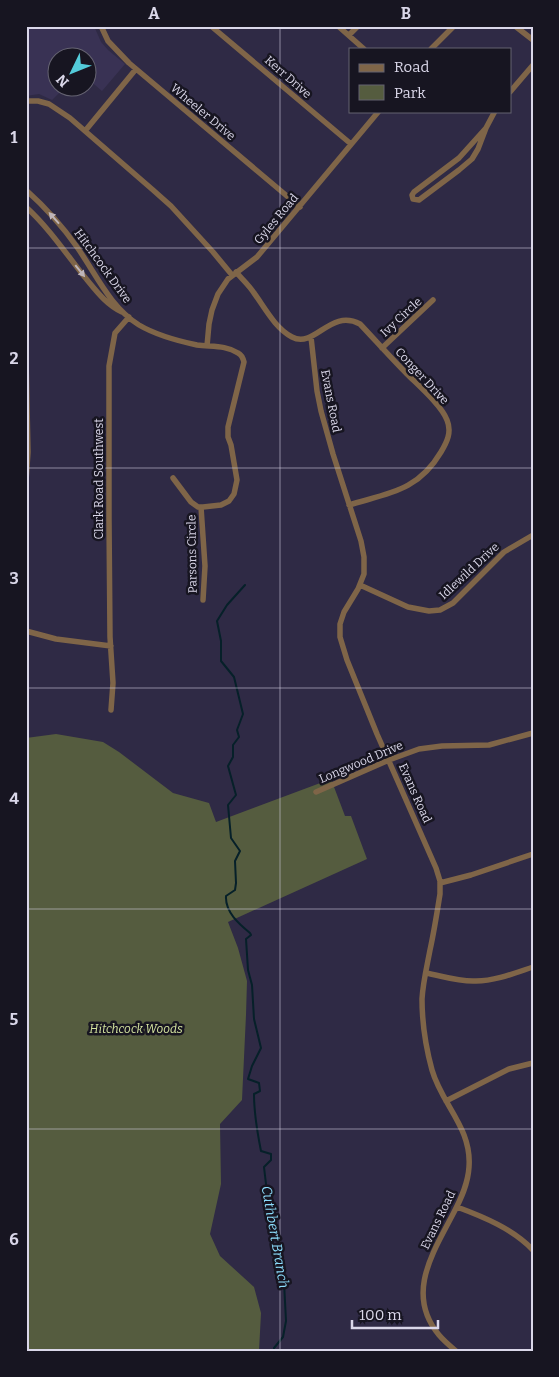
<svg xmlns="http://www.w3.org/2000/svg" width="559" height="1377" viewBox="0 0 559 1377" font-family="Bitter,serif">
  <rect width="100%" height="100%" fill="#2f2a45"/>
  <path fill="#393254" d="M26 26H94L101 42 108 50 125 64 102 91 88 79V58H58V88H64L52 100 39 94 26 96Z"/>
  <path fill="#555c3f" d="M56 734 103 742 119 752 173 793 209 803 216 822 331 779 345 816H351L367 859 228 922 238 948 247 981 246 1015 242 1100 220 1124 221 1184 210 1234 220 1256 254 1287 261 1313 259 1351H26V738Z"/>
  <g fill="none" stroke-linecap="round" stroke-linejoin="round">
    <path stroke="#062029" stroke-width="2" d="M245 585 227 605 217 621 221 641V661L234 677 243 714 237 730 239 737 233 745V757L228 766 236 795 228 805 231 838 240 851 235 861 236 883 235 890 226 896C225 912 239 924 250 933L251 935 246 939 248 970 252 985 254 1019 261 1048 252 1066 248 1079 259 1083 260 1091 254 1094C254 1114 257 1131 261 1151L271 1154V1160L264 1167 273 1244 284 1282 286 1321 283 1337 274 1348V1351"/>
    <path stroke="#7f6548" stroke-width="5.5" d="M101 26 108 41 129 63 300 207
      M211 26 351 144
      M338 26 364 49
      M515 26 533 40
      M349 35 358 26
      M431 49 454 26
      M510 92 533 65
      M26 101H38L49 104 70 118 153 190 171 206 213 252 232 275
      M486 128 478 149 472 159 459 170 419 200 413 199 412 195 414 192 459 158Z
      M486 128 495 111
      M85 131 136 69
      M26 190C45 207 63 227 77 247 96 274 110 307 139 325 156 335 178 341 197 345 211 347 226 345 238 353 242 355 243 358 244 362L228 427V437L231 445 237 480 234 494 229 501 221 505 203 507H198L191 502 173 478
      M26 207C48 227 65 252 83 275 95 289 105 304 122 312
      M236 272C242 279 249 285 254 293 265 308 275 328 292 337 315 349 330 308 360 324 376 341 391 358 407 374 419 386 441 405 447 420 452 432 447 442 441 452 418 491 389 493 349 505
      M311 337 317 391 321 411 333 454 361 541 364 557V574L358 589 344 612 340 624V637L347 660 377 734 436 868 440 881V894C437 913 434 932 430 950 427 966 423 982 422 999 422 1021 426 1048 432 1070 442 1105 472 1128 469 1167 468 1184 461 1199 453 1214 433 1253 405 1294 439 1335 444 1341 450 1346 456 1351
      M207 346 209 324 212 310 218 294 228 279 257 257 379 111
      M382 348 433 300
      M26 358 28 452 26 481
      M201 507 205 566 203 600
      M360 585 408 607 429 611 440 610 453 603 504 552 533 535
      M26 631 56 639 111 646
      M111 710 113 683 110 637 109 519V366L115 333 129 317
      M316 792 389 760 419 749 442 746 489 745 533 733
      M440 883 471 875 533 854
      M426 973C442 976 459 982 476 981 495 981 515 973 533 967
      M446 1101 509 1069 533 1063
      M457 1207C484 1217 513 1229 533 1250"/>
  </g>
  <defs><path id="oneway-solid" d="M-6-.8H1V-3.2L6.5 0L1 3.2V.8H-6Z" transform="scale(1.25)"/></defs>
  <g fill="#bfb5b9">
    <use href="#oneway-solid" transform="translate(54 218) rotate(-132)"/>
    <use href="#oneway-solid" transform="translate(80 271) rotate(51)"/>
  </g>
  <path fill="none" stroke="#dad7e9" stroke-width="1" stroke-opacity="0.55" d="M280 26V1351M26 248H533M26 468H533M26 688H533M26 909H533M26 1129H533"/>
  <g text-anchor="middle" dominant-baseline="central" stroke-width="5" stroke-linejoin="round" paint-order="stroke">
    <g font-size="12" fill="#dad7e9" stroke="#171521">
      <text transform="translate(288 77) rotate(41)">Kerr Drive</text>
      <text transform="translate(203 112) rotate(40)">Wheeler Drive</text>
      <text transform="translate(276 219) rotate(-50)">Gyles Road</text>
      <text transform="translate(103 266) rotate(54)">Hitchcock Drive</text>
      <text transform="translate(401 317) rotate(-43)">Ivy Circle</text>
      <text transform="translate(422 376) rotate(47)">Conger Drive</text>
      <text transform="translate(331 401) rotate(79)">Evans Road</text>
      <text transform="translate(99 479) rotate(-90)">Clark Road Southwest</text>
      <text transform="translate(192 554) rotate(-91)">Parsons Circle</text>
      <text transform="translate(469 571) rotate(-43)">Idlewild Drive</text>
      <text transform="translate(361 762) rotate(-23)">Longwood Drive</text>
      <text transform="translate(415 793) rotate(66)">Evans Road</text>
      <text transform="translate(438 1220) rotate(-64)">Evans Road</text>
    </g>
    <g font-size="12" font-style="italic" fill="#d5e4a0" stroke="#171521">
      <text x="136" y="1029">Hitchcock Woods</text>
    </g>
    <g font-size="14" font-style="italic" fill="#8cddfc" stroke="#171521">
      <text transform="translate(275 1237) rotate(80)">Cuthbert Branch</text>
    </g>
  </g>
  <rect width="559" height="1377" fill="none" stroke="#171521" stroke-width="55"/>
  <rect x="349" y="48" width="162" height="65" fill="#171521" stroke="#656371"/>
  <rect x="359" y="64" width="25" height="8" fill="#7f6548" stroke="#656371"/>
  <text x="394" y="72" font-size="15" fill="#dad7e9">Road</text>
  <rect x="359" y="85" width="25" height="15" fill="#555c3f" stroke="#656371"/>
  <text x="394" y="98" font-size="15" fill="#dad7e9">Park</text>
  <g transform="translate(72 72) rotate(227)"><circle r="24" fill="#171521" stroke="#656371"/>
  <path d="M0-4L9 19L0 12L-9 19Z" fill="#53cbda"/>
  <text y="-8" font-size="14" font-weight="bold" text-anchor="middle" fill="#dad7e9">N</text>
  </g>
  <path d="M352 1320v8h86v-8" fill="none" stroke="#dad7e9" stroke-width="2.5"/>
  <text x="359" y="1320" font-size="15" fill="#dad7e9" stroke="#171521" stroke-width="4" paint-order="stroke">100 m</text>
  <rect x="28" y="28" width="504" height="1322" fill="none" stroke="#dad7e9" stroke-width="2"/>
  <g font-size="16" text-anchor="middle" font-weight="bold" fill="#dad7e9">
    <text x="154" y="19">A</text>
    <text x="406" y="19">B</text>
    <text x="14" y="143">1</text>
    <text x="14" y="364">2</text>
    <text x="14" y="584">3</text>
    <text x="14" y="804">4</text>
    <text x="14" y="1025">5</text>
    <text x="14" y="1245">6</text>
  </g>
</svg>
